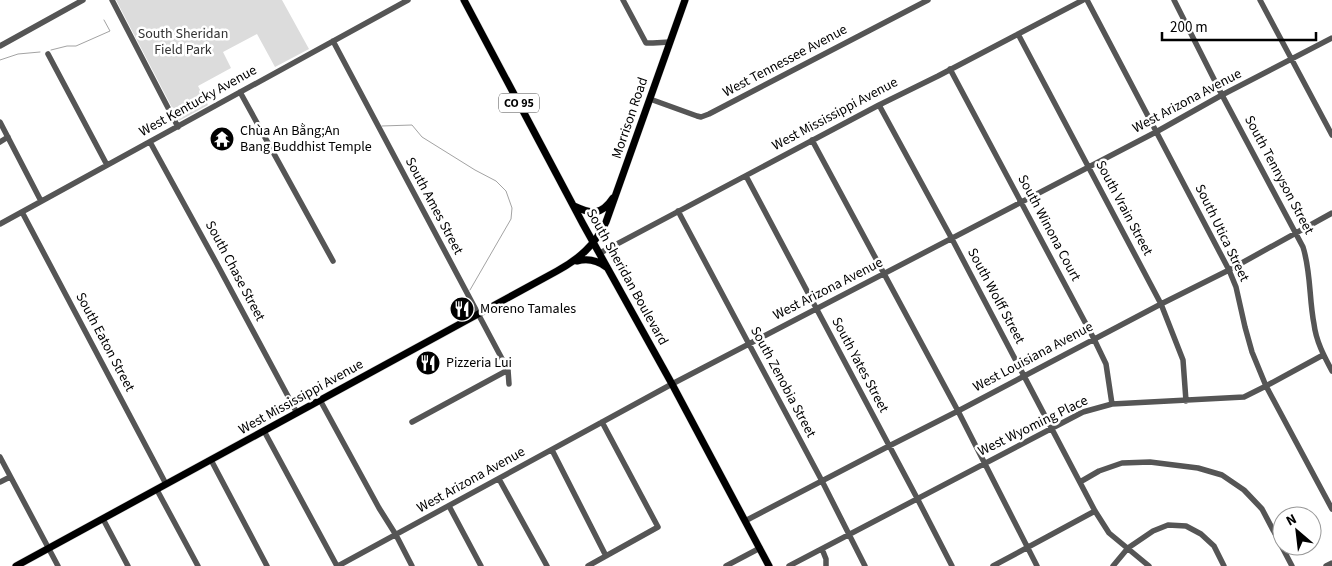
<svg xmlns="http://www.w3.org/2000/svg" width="1332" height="566" viewBox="0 0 1332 566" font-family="'Source Sans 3',sans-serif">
  <rect width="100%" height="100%" fill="#fff"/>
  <path fill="#dcdcdc" d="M116 0H282L309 49 275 67 257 34 223 52 231 68 198 86 208 105 179 121Z"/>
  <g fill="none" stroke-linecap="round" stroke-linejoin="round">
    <path stroke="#a3a3a3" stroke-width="1" d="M51 50 67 46H76L110 31 104 20
      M0 60 18 54 40 52
      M382 126 412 125 422 137 475 170 496 181 506 191 512 208 511 219 470 290
      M457 311 463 302"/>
    <defs>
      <path id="major" d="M464 0 583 224 672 384 769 566
        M574 206C591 214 601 216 613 198
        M577 261C588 258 597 260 606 267
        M16 566 557 271C579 259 595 245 606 222L685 0"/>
    </defs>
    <use href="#major" stroke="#dbdbdb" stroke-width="8"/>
    <path stroke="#555" stroke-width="5.5" d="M112 0 178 127
      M623 0 646 43H653L670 42
      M1087 0 1229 270 1236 287 1245 327 1252 352 1266 386 1332 509
      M1174 0 1222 95 1303 247C1311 272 1309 299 1314 324 1316 341 1324 356 1332 371
      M1260 0 1332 135
      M1018 34 1161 304 1183 360 1186 401
      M333 41 508 370 509 384
      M0 46 83 0
      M48 54 107 165
      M950 69 1094 339 1106 364 1112 404
      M240 92 333 261
      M650 99 697 116 701 117 709 114 928 0
      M879 105 952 239 1095 511 1109 533 1149 566
      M0 122 41 201
      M812 140 958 411 1037 566
      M0 142 8 137
      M150 142 217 264 297 413
      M746 176 917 498 952 566
      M678 211 822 481 865 566
      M22 212 166 484
      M0 224 408 0
      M600 253 879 105 938 76 1083 0
      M320 400 379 508 396 535 412 566
      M412 422 508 370
      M264 431 337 566
      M552 450 606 556
      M0 457 58 566
      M211 460 267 566
      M499 479 547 566
      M0 482 10 477
      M1080 482 1099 471 1122 463 1150 462 1198 468 1222 475 1244 490 1262 509 1292 566
      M157 490 198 566
      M449 506 481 566
      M103 519 128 566
      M745 521 889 446 958 411 1161 304 1229 270 1332 213
      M822 549 826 559V566
      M338 566 672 384 1156 132 1222 95 1332 38
      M588 566 658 527 602 422
      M726 566 760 548
      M789 566 1083 412 1112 404 1244 397 1266 386 1323 355
      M993 566 1095 511
      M1113 566 1128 548 1153 531 1168 525 1186 526 1201 534 1214 546 1224 566
      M1326 566 1332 563"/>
    <use href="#major" stroke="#000" stroke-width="7"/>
  </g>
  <defs>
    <symbol id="temple-disc" viewBox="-11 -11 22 22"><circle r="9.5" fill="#000" stroke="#fff"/><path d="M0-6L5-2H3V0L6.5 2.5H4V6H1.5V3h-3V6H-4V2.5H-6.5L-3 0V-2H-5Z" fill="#fff"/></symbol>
    <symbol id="restaurant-disc" viewBox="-11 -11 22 22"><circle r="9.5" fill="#000" stroke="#fff"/><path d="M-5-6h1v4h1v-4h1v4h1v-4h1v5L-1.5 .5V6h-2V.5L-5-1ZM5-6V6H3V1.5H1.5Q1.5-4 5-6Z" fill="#fff"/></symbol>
  </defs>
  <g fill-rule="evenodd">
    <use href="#temple-disc" x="208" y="125" width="28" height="28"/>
    <use href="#restaurant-disc" x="448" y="295" width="28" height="28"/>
    <use href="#restaurant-disc" x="414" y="349" width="28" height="28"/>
  </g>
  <g text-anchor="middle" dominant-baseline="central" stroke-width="5" stroke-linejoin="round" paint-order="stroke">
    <rect fill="#fff" stroke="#4c4c4c" stroke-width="1" x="499" y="93.5" width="40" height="19" rx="4"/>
    <g font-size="12" font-weight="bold" fill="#000">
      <text x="519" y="103">CO 95</text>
    </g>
    <g font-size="14" fill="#333" stroke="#fff">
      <text x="183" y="34">South Sheridan<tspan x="183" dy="16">Field Park</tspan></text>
    </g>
    <g font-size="14" fill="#000" stroke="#fff">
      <text transform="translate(785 61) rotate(-28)">West Tennessee Avenue</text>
      <text transform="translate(198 101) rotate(-29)">West Kentucky Avenue</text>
      <text transform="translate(1187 101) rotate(-28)">West Arizona Avenue</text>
      <text transform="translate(835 114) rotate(-28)">West Mississippi Avenue</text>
      <text transform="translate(630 118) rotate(-71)">Morrison Road</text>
      <text transform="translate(1279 175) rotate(62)">South Tennyson Street</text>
      <text transform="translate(434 206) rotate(62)">South Ames Street</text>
      <text transform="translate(1124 208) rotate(62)">South Vrain Street</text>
      <text transform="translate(1049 228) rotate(62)">South Winona Court</text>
      <text transform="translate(1222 233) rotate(64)">South Utica Street</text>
      <text transform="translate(235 271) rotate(62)">South Chase Street</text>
      <text transform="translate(627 277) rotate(61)">South Sheridan Boulevard</text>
      <text transform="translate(828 289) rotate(-27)">West Arizona Avenue</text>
      <text transform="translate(996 296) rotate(62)">South Wolff Street</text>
      <text transform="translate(105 342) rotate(62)">South Eaton Street</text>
      <text transform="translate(1033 357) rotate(-28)">West Louisiana Avenue</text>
      <text transform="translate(860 365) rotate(62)">South Yates Street</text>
      <text transform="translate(783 382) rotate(62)">South Zenobia Street</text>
      <text transform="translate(301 397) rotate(-29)">West Mississippi Avenue</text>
      <text transform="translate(1033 426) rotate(-26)">West Wyoming Place</text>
      <text transform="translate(471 480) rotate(-29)">West Arizona Avenue</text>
    </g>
    <g font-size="14" fill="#000" stroke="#fff" text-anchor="start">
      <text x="240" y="131">Chùa An Bằng;An<tspan x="240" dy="16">Bang Buddhist Temple</tspan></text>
      <text x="480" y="309">Moreno Tamales</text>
      <text x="446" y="363">Pizzeria Lui</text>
    </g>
  </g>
  <g transform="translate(1297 531) rotate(332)"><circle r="24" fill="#ffffff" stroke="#999999"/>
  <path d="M0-4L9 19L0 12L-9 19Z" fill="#000000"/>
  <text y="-8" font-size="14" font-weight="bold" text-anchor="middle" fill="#000000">N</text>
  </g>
  <path d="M1162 32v8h154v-8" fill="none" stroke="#000000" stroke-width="2.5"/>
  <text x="1170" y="32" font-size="15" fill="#000000" stroke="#ffffff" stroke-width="4" paint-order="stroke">200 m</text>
</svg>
